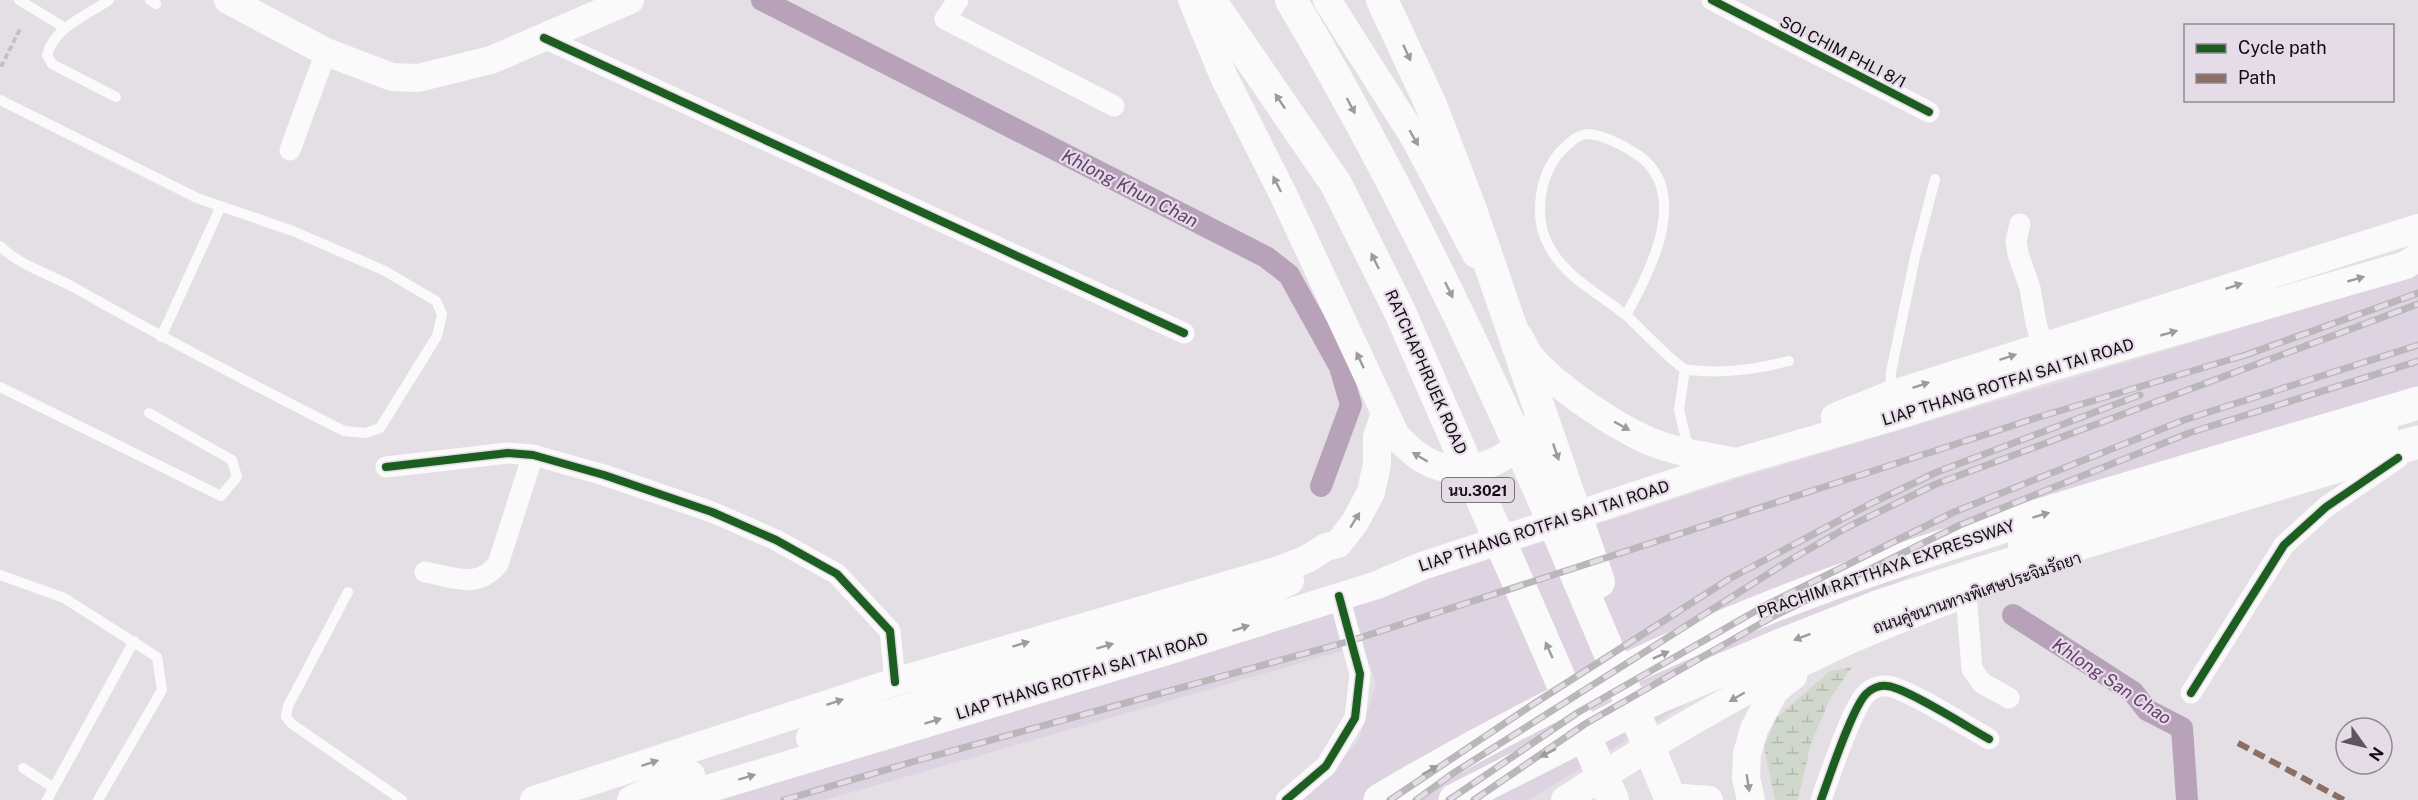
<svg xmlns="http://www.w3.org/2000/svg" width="2418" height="800" viewBox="0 0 2418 800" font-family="'Public Sans',Sarabun,sans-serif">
  <defs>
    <pattern id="wetland-marsh" width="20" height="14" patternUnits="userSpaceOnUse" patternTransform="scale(1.5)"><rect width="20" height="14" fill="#d0d8cc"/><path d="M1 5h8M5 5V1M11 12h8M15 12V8" fill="none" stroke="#b2b8ae"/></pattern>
  </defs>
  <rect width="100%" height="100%" fill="#e4dfe5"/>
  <path fill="#ded3e0" d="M2418 275V391L2085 488 1900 581 1702 694 1529 800H1300L1327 777 1358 741 1376 684 1363 645 825 800H703L1354 603 1740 478Z"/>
  <path fill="url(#wetland-marsh)" d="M1852 667 1830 699 1811 743 1798 800H1775L1764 746 1777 717 1830 671Z"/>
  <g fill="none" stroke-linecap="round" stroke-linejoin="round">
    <path stroke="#b7a2ba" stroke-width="22" d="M762 0 1266 257 1289 275 1340 367 1351 405 1321 486
      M2013 615 2133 692 2147 710 2182 728 2187 800"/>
    <path stroke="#c3c1c4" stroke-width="4" stroke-dasharray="6 3" stroke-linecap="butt" d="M0 64 2 65 21 27"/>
    <path stroke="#fbfafb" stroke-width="10" d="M19 0 65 28
      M109 0C88 15 54 27 47 55L52 64 116 97
      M150 0 156 4
      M0 100 197 198 293 231 385 271 436 301 442 314 437 336 380 428 366 433 344 431C253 385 163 338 75 288 50 274 20 266 0 246
      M1626 315C1652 269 1695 185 1630 150 1618 143 1602 135 1588 134 1579 134 1570 142 1565 147 1539 171 1532 218 1550 248 1567 279 1602 295 1628 317 1639 327 1675 365 1685 369 1690 371 1698 370 1703 371 1733 373 1759 368 1789 361
      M161 337 221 206
      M1685 369 1679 410 1689 451
      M0 387 221 496 237 477 232 460 149 413
      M1890 393 1891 372 1915 257 1935 179
      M0 575 64 598 157 657 162 690 98 800
      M348 592 288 706 286 717 292 724 402 800
      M23 768 54 788
      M47 800 134 641"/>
    <path stroke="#fbfafb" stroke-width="21" d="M958 0 945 19 1114 106
      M1712 0 1929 112
      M544 38 1184 333
      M290 150 326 52
      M2020 224 2016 241 2018 254 2030 288 2036 323 2046 359
      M386 467 508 453 533 455 604 475 712 512 776 540 837 574 890 631 895 682
      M425 572C454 577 477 590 498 564L533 455
      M1966 594 1972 669 1982 683 2009 698
      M2191 693 2284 545 2326 507 2398 458
      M1286 800 1326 766 1355 718 1360 674 1339 596
      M1821 800C1829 778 1852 708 1866 694 1871 689 1879 685 1887 686 1905 687 1969 728 1989 739"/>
    <path stroke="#fbfafb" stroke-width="28" d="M228 0 326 52 392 77 418 78 491 60 630 0
      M1192 0 1224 77 1283 194 1396 436C1408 448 1421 461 1438 466 1473 476 1513 461 1531 428
      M1327 0 1414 137 1476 254
      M1518 335C1522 341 1525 349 1529 355 1554 386 1617 428 1654 443 1679 453 1708 456 1735 462
      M1835 417 1890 395 2418 228
      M2022 544 2384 429
      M810 738 1230 609 1290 581
      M534 800 895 682 1279 570 1307 559 1326 547 1338 544 1355 522 1371 492 1377 464V437L1385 413
      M631 800 665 784 691 775
      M671 800 1167 651 1377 585 1422 566 1737 462 1892 417 2048 368 2406 265 2418 257
      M1565 800C1650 745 1737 692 1828 650 1872 629 1918 612 1964 594
      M1676 800 1683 798 1709 800
      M1751 800 1746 778 1747 754 1754 729 1775 690 1793 676"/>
    <path stroke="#fbfafb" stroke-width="32" d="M1210 0 1336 184 1400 312 1613 800
      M1291 0C1443 255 1557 526 1671 800
      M1382 0 1431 105 1471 210 1599 582"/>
    <path stroke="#fbfafb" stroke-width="33" d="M1380 800C1524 715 1677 640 1834 583 2026 515 2223 461 2418 403
      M1455 800 1656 698 1786 643 1877 607 1988 571 2418 442"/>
    <defs>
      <path id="rail" d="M2243 356 2418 293
        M784 800 919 760 1350 641 2039 417 2252 353
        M1390 800 1535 703 1729 579 1870 504 1937 472 2140 395
        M1416 800 1452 774 1790 560 1848 527 1936 484 2418 304
        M1449 800 1577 713 1768 604 1954 512 2184 420 2418 345
        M1474 800 1585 724 1774 616 1960 525 2189 433 2418 361"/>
    </defs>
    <use href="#rail" stroke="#b9b7b9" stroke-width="7"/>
    <use href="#rail" stroke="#e6dce8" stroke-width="4.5" stroke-dasharray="14" stroke-linecap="butt"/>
    <path stroke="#8d6e63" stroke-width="6" stroke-dasharray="12 6" stroke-linecap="butt" d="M2238 743 2344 800"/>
    <defs>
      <path id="cycleway" d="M1712 0 1929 112
        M544 38 1184 333
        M386 467 508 453 533 455 604 475 712 512 776 540 837 574 890 631 895 682
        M2191 693 2284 545 2326 507 2398 458
        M1286 800 1326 766 1355 718 1360 674 1339 596
        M1821 800C1829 778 1852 708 1866 694 1871 689 1879 685 1887 686 1905 687 1969 728 1989 739"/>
    </defs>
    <use href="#cycleway" stroke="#e6dce8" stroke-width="11"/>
    <use href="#cycleway" stroke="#1b5e20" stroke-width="8"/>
  </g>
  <defs><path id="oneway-solid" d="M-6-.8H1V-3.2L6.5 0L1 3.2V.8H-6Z" transform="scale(1.5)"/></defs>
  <g fill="#9d9b9d">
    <use href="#oneway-solid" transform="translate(1407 53) rotate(65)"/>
    <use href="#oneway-solid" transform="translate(1280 101) rotate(-124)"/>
    <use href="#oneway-solid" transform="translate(1351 106) rotate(62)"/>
    <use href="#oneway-solid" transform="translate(1414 138) rotate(60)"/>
    <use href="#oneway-solid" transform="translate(1277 184) rotate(-117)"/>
    <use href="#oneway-solid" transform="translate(1375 261) rotate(-116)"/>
    <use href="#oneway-solid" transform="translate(2356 279) rotate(-16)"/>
    <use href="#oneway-solid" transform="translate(2234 286) rotate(-18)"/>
    <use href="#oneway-solid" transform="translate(1449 290) rotate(64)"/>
    <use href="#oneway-solid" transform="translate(2169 333) rotate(-16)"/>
    <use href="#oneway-solid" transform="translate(2008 357) rotate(-18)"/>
    <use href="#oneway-solid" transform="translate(1360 360) rotate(-115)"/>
    <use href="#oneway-solid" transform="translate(1921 385) rotate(-18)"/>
    <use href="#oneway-solid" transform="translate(1622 426) rotate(29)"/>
    <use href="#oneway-solid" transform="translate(1556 452) rotate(71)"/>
    <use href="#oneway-solid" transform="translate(1420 457) rotate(-149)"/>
    <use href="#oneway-solid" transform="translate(2041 515) rotate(-17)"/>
    <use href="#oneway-solid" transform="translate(1355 520) rotate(-58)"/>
    <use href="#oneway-solid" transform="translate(1241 628) rotate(-18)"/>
    <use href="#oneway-solid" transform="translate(1802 637) rotate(159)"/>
    <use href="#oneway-solid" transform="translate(1021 644) rotate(-17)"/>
    <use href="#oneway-solid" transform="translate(1105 646) rotate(-17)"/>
    <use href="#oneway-solid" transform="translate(1549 650) rotate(-114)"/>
    <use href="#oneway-solid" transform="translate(1661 655) rotate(-24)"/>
    <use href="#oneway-solid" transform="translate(1737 697) rotate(150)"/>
    <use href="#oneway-solid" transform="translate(835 702) rotate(-18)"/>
    <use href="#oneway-solid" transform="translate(933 721) rotate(-17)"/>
    <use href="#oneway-solid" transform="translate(1548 753) rotate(153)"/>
    <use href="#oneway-solid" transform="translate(650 763) rotate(-18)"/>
    <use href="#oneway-solid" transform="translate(1430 770) rotate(-30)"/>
    <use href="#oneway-solid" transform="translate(747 777) rotate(-17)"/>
    <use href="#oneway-solid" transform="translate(1748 783) rotate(81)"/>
  </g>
  <g text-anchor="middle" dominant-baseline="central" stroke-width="4.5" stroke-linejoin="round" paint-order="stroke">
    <rect fill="#e6dce8" stroke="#514b52" stroke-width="1.5" x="1442" y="478" width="72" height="24" rx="4.5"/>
    <g font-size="15" font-weight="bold" fill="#110d11">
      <text x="1478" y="490">นบ.3021</text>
    </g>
    <g font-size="16" fill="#110d11" stroke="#e6dce8">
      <text transform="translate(1843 52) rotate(27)">SOI CHIM PHLI 8/1</text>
      <text transform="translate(1426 372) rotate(66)">RATCHAPHRUEK ROAD</text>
      <text transform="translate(2008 382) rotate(-17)">LIAP THANG ROTFAI SAI TAI ROAD</text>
      <text transform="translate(1544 526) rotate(-18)">LIAP THANG ROTFAI SAI TAI ROAD</text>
      <text transform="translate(1886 569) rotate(-19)">PRACHIM RATTHAYA EXPRESSWAY</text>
      <text transform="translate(1977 593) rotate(-19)">ถนนคู่ขนานทางพิเศษประจิมรัถยา</text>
      <text transform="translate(1082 676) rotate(-17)">LIAP THANG ROTFAI SAI TAI ROAD</text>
    </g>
    <g font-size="18" font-style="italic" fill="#663f6d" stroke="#e6dce8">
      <text transform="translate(1130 188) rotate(27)">Khlong Khun Chan</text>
      <text transform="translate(2112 681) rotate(34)">Khlong San Chao</text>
    </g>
  </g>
  <rect x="2184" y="24" width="210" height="78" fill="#e6dce8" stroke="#918992" stroke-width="1.5"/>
  <rect x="2196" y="44" width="30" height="9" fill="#1b5e20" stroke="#918992" stroke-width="1.5"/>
  <text x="2238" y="54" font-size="18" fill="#110d11">Cycle path</text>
  <rect x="2196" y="74" width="30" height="9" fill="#8d6e63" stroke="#918992" stroke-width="1.5"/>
  <text x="2238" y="84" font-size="18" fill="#110d11">Path</text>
  <g transform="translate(2364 746) rotate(124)"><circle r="28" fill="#e6dce8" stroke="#918992" stroke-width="1.5"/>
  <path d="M0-4.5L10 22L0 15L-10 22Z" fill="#5b565b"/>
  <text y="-9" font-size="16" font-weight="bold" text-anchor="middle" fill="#110d11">N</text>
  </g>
</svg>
